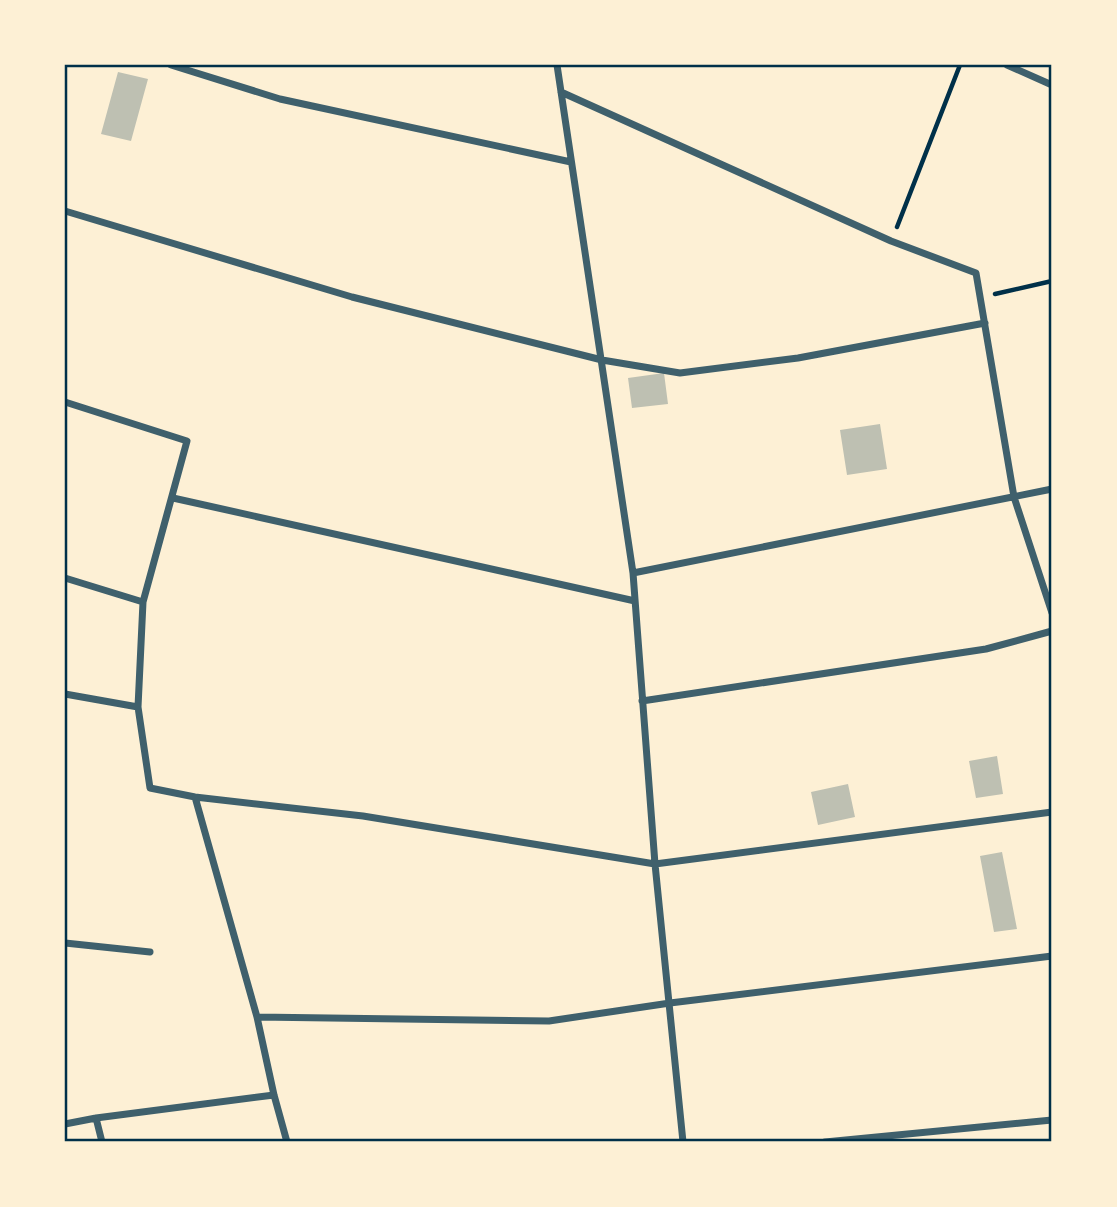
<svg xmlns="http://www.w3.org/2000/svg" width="1117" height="1207" viewBox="0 0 1117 1207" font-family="'DejaVu Sans',sans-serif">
  <rect width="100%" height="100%" fill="#fdf0d5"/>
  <path fill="#bec0b2" d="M118 72 148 79 131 141 101 134Z
    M664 373 668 404 632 408 628 378Z
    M880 424 887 469 847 475 840 430Z
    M997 756 1003 794 976 798 969 761Z
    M848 784 855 817 818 825 811 792Z
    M1002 852 1017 929 994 932 980 856Z"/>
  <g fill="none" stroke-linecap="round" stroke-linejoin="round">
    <path stroke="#003049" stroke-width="4.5" d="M897 227 960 65
      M995 294 1052 281"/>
    <path stroke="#3f606c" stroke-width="7" d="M171 65 280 99 571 162
      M557 65 633 573 655 864 683 1142
      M1007 65 1052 85
      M561 92 891 241 976 273 1014 497 1052 613
      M65 211 352 297 602 360 680 373 798 358 985 323
      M65 402 187 441 143 602 138 707 150 788 195 797 363 816 655 864 1052 812
      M173 498 635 601
      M633 573 1052 489
      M65 578 143 602
      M65 694 138 707
      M642 701 986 649 1052 631
      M195 797 257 1017 274 1095 287 1142
      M65 943 150 952
      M257 1017 549 1021 670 1003 1052 956
      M96 1118 102 1142
      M65 1124 96 1118 274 1095
      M825 1142 1052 1120"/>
  </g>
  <rect width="1117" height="1207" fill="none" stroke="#fdf0d5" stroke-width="133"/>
  <rect x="66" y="66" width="984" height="1074" fill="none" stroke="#003049" stroke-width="2.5"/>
</svg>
